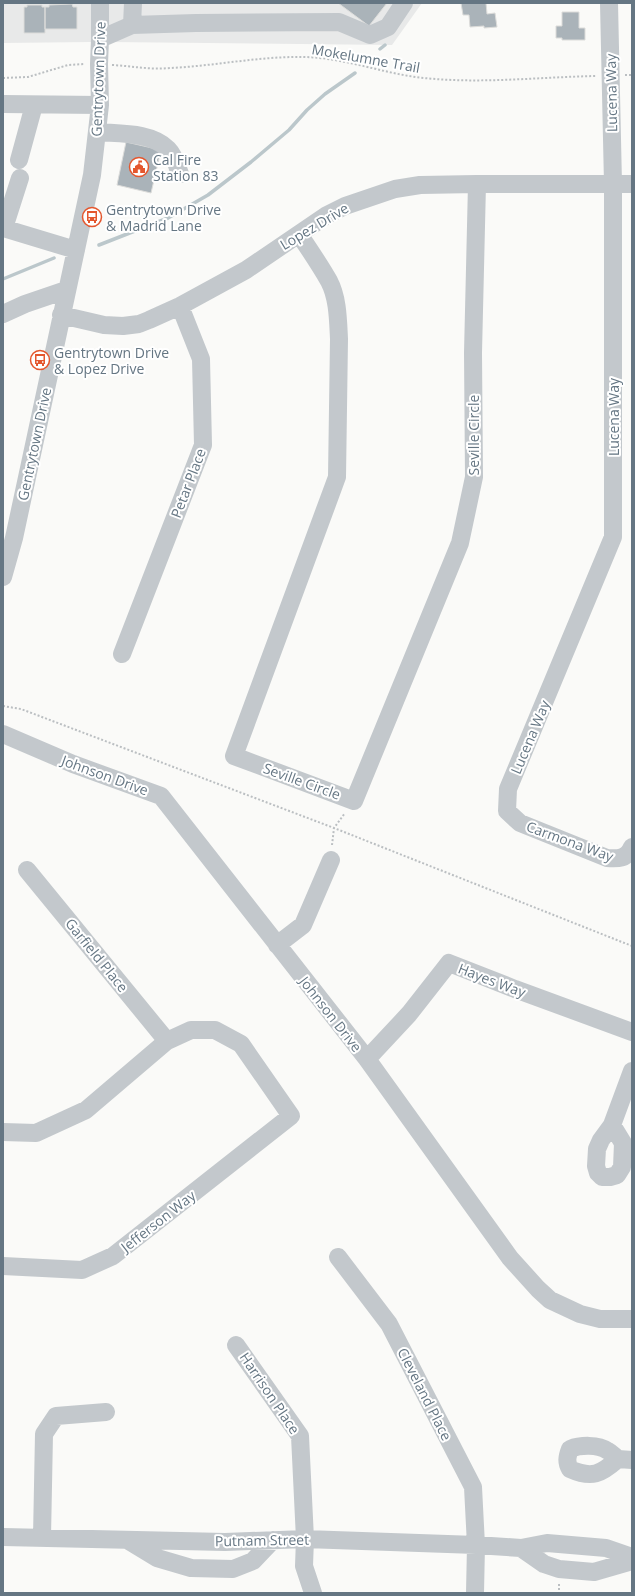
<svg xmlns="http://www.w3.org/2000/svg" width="635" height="1596" viewBox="0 0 635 1596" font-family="'Open Sans',sans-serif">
  <rect width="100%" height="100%" fill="#fafaf8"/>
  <path fill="#e8e9e9" d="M3 3H91V42L3 43Z
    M109 3H422L392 45 109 42Z"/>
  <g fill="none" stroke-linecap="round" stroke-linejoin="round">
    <path stroke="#bbc7cb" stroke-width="3.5" d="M380 49 385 45
      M99 245 168 218 208 195 251 162 289 130 307 110 325 94 355 73
      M3 279 54 258"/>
  </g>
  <path fill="#aab3b9" stroke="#dcdcda" d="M338 3H387L369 26Z
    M461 3H486L487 14 495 13 497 27 484 28V26L470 27 469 15H463Z
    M72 4 73 7H77V29H45V7H49V5Z
    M27 5H42V7H45V33H24V7H27Z
    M562 12H579V28H585V40H562V38H556V26H562Z
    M126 142 161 150 151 193 117 185Z"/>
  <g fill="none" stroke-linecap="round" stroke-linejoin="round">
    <path stroke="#bbbfc2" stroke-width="2" stroke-dasharray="2 2" stroke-linecap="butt" d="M112 65C132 66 150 70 170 68 215 66 260 56 305 57 346 58 384 74 424 78 482 84 539 77 597 76
      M625 75H632
      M3 78 28 77 68 65 84 64
      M3 706 21 709 334 828 632 946
      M332 845 334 828 345 813
      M559 1584V1593"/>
    <path stroke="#c3c8cc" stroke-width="18" d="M609 3 613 184V537L508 789 507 811 520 823 607 858C618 859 627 859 632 847
      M132 25 133 3
      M100 39 132 25 196 23 339 22 370 35 388 27 404 3
      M3 104 100 105
      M97 132C120 134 151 132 168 149 175 156 177 166 180 174
      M19 160 34 105
      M3 228 76 250
      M4 228 20 178
      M299 234C309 249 320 265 329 281 338 298 338 320 339 339L337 477 234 756 354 801 460 543 474 477 473 353 477 184
      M3 314 25 304 66 290
      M61 315 104 325 123 326 139 324 149 320 180 306 246 270 327 215 345 206 395 189 420 185 477 184H632
      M3 577 14 538 92 175 100 105 99 64 100 39V3
      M122 654 203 445 201 359 180 306
      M3 734 73 764 161 796 367 1059 510 1258 538 1289 550 1300 580 1314 600 1319H632
      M27 870 167 1041
      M277 945 303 925 331 860
      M367 1059 409 1014 449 963 515 989 632 1032
      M612 1125 623 1143 622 1167 617 1175 610 1177H602L598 1173 596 1166 597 1149 601 1140 612 1125 632 1071
      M3 1132 36 1133 86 1110 167 1041 191 1030H215L241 1044 291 1116 113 1256 82 1270 3 1266
      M338 1257 389 1324 473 1487 476 1545 475 1593
      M236 1345 300 1436 305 1539 304 1566 313 1593
      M618 1459C601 1474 592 1479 570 1469 566 1462 567 1457 570 1449 580 1445 598 1444 608 1451 612 1453 615 1457 618 1459L632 1460
      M3 1537 225 1542 305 1539 476 1545 521 1548 547 1543 606 1548 632 1557
      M42 1537 44 1434 56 1416 106 1412
      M129 1541 157 1558 191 1568 233 1569 253 1561 273 1540
      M521 1548 544 1564 559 1569 594 1572 632 1561"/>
  </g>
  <defs>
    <symbol id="civic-ring" viewBox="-11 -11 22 22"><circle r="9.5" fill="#fff" stroke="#e4572e" stroke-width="1.5"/><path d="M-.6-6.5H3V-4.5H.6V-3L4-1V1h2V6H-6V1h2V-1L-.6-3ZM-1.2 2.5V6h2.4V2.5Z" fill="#e4572e"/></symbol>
    <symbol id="bus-ring" viewBox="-11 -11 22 22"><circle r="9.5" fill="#fff" stroke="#e4572e" stroke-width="1.5"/><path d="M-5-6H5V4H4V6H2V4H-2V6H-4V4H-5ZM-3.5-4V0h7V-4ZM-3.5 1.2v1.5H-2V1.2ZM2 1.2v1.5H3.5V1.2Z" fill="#e4572e"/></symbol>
  </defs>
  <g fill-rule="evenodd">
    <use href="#civic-ring" x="128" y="156" width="22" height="22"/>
    <use href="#bus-ring" x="81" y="206" width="22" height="22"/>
    <use href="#bus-ring" x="29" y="349" width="22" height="22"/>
  </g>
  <g text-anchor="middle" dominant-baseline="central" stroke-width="4" stroke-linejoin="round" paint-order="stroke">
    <g font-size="14" fill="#657683" stroke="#fff">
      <text transform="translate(366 58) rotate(10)">Mokelumne Trail</text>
      <text transform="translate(98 79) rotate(-88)">Gentrytown Drive</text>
      <text transform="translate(611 93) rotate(-91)">Lucena Way</text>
      <text transform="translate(314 226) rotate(-31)">Lopez Drive</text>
      <text transform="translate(613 417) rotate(-90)">Lucena Way</text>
      <text transform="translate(473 435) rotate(-90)">Seville Circle</text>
      <text transform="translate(34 444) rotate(-78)">Gentrytown Drive</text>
      <text transform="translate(188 483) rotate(-69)">Petar Place</text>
      <text transform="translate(530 737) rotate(-67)">Lucena Way</text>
      <text transform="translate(105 775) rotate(20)">Johnson Drive</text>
      <text transform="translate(302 781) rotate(20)">Seville Circle</text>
      <text transform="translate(570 841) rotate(20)">Carmona Way</text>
      <text transform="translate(97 955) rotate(51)">Garfield Place</text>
      <text transform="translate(492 980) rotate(21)">Hayes Way</text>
      <text transform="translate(331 1014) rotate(52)">Johnson Drive</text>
      <text transform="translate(158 1221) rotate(-38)">Jefferson Way</text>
      <text transform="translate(270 1393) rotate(56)">Harrison Place</text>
      <text transform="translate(425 1394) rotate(63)">Cleveland Place</text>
      <text transform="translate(262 1540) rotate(-1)">Putnam Street</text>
    </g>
    <g font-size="14" fill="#657683" stroke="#fff" text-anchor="start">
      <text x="153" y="159">Cal Fire<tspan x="153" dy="16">Station 83</tspan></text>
      <text x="106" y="209">Gentrytown Drive<tspan x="106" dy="16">&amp; Madrid Lane</tspan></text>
      <text x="54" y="352">Gentrytown Drive<tspan x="54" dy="16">&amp; Lopez Drive</tspan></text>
    </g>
  </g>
  <rect width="635" height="1596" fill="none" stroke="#657683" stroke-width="8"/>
</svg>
